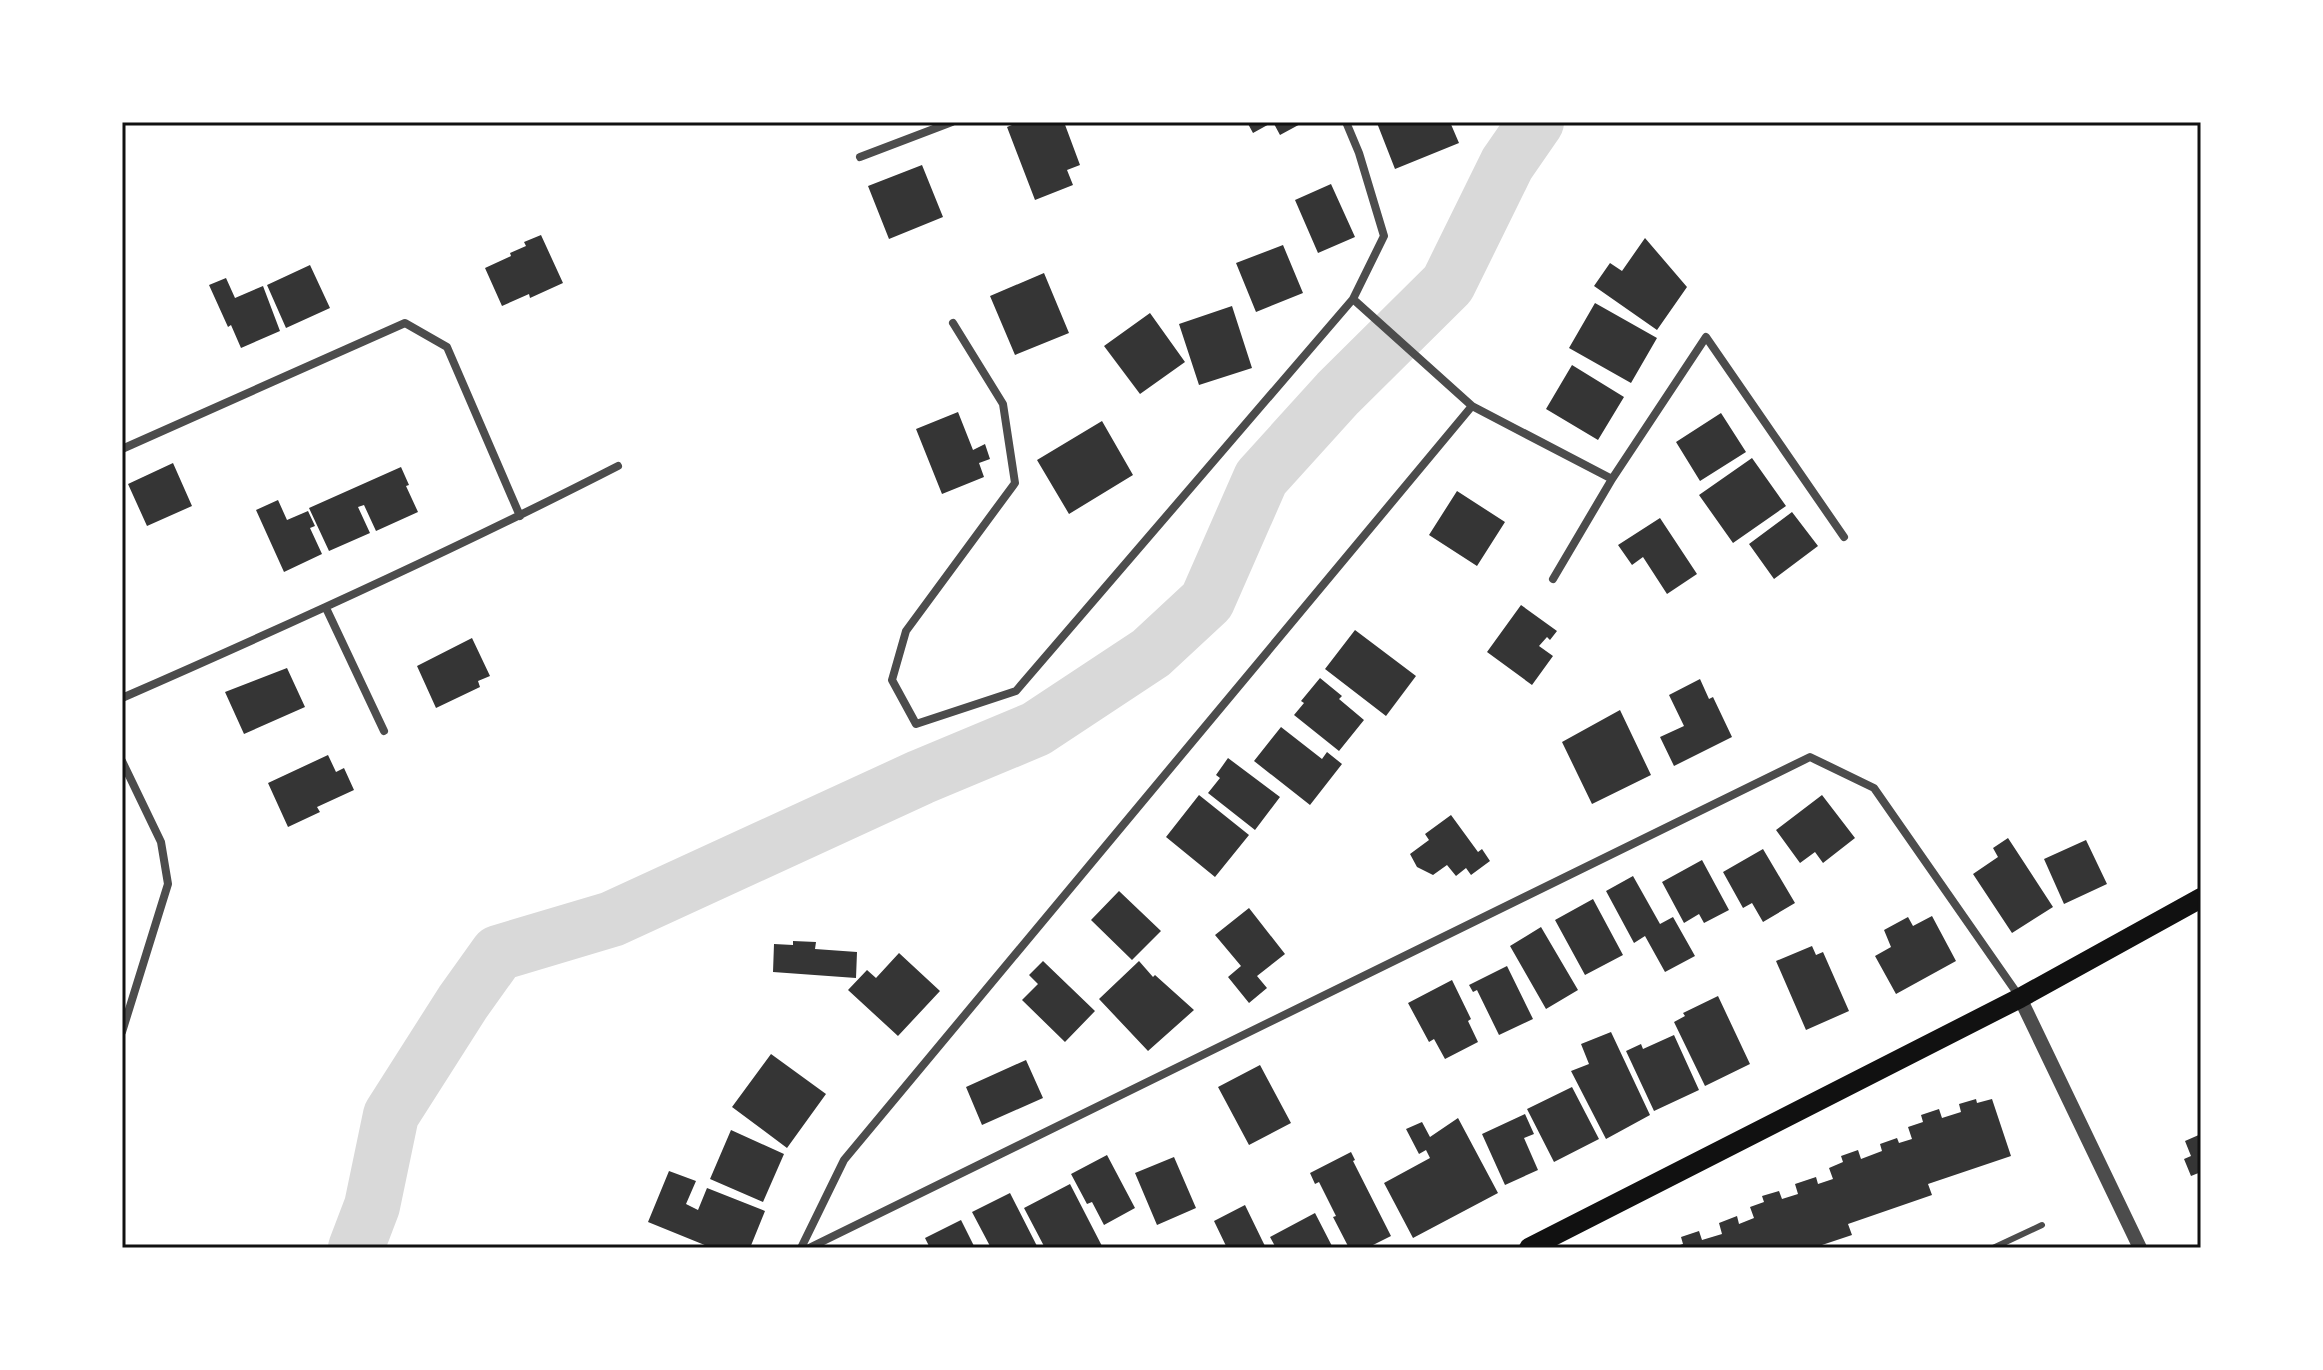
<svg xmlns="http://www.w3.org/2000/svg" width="2323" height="1370" viewBox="0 0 2323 1370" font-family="'Work Sans',sans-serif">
  <rect width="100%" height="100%" fill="#fff"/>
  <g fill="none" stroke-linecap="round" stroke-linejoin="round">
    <path stroke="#d9d9d9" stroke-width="56" d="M356 1248 372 1206 391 1115 463 1002 498 953 612 919 921 777 1036 729 1151 653 1207 601 1261 478 1338 393 1448 284 1507 164 1536 122"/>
  </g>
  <path fill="#353535" d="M1019 122H1064L1080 165 1067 170 1073 185 1035 200 1007 127Z
    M1247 122H1304L1280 135 1273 122 1253 133Z
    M1379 122H1450L1459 143 1395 169 1377 123Z
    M922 165 943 217 889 239 868 186Z
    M1331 184 1355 237 1318 253 1295 200Z
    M541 235 563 283 530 298 529 294 502 306 485 268 511 256 510 253 526 246 524 242Z
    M1645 238 1687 287 1657 330 1594 286 1610 263 1622 271Z
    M1283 245 1303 293 1256 312 1236 263Z
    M310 265 330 308 286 328 267 285Z
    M1044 273 1069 333 1015 355 990 296Z
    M226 278 235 298 263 286 280 331 241 348 231 325 228 327 209 285Z
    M1595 303 1657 338 1631 383 1569 348Z
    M1232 306 1252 368 1199 385 1179 324Z
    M1150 313 1185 362 1140 394 1104 346Z
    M1572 365 1624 397 1598 440 1546 409Z
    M958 412 973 450 985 444 990 459 979 463 984 477 942 494 916 429Z
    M1721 413 1746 452 1700 481 1676 442Z
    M1102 421 1133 475 1069 514 1037 460Z
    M1752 458 1786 506 1733 543 1699 495Z
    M173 463 192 506 147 526 128 484Z
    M401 467 409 485 406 486 418 512 376 531 364 505 358 507 370 533 329 551 309 508Z
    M1457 491 1505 522 1477 566 1429 535Z
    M278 500 287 520 308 511 315 526 310 528 322 554 284 572 256 510Z
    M1792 512 1818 546 1774 579 1749 544Z
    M1660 518 1697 574 1667 594 1643 557 1632 565 1618 545Z
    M1521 605 1557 631 1550 640 1547 637 1539 646 1553 656 1532 685 1487 652Z
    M1355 630 1416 676 1386 716 1325 669Z
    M472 638 490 676 478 681 480 687 436 708 417 666Z
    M287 668 305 707 244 734 225 692Z
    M1320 678 1342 696 1339 699 1364 720 1339 751 1294 715 1304 703 1301 701Z
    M1700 679 1709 699 1713 697 1732 737 1674 766 1660 737 1684 726 1669 695Z
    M1620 710 1651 775 1592 804 1562 742Z
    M1281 727 1322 759 1327 752 1342 764 1310 805 1254 761Z
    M328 755 336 772 344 768 354 790 317 807 320 812 288 827 268 783Z
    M1228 758 1280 797 1255 830 1208 793 1220 778 1216 775Z
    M1199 795 1249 835 1215 877 1166 837Z
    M1822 795 1855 838 1823 863 1815 852 1800 863 1776 830Z
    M1451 815 1478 852 1482 849 1490 861 1471 875 1466 868 1456 876 1447 865 1433 875 1417 867 1410 854 1429 840 1425 834Z
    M2008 838 2053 907 2012 933 1973 874 1998 857 1993 848Z
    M2086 840 2107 884 2064 904 2044 859Z
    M1763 849 1795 903 1763 922 1752 903 1743 908 1723 872Z
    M1702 860 1729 910 1704 923 1699 914 1684 923 1662 882Z
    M1633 876 1660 924 1673 917 1695 956 1665 972 1645 936 1634 943 1606 891Z
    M1119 891 1161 931 1132 960 1091 920Z
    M1593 899 1623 955 1585 975 1555 920Z
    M1249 908 1285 954 1257 976 1267 988 1249 1003 1228 977 1241 966 1215 935Z
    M1932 916 1956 961 1896 994 1875 956 1891 947 1884 930 1908 917 1913 926Z
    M1541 927 1578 990 1546 1009 1510 946Z
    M793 941 816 942 815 949 857 952 856 978 773 972 774 944 793 945Z
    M1812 946 1816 955 1823 952 1849 1011 1806 1030 1776 961Z
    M899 953 940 991 898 1036 848 990 867 970 876 978Z
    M1043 961 1095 1011 1065 1042 1022 1000 1038 984 1029 975Z
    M1139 961 1153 977 1155 975 1194 1010 1148 1051 1099 999Z
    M1507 966 1533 1019 1499 1035 1477 990 1473 992 1469 985Z
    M1452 980 1471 1019 1468 1021 1478 1042 1445 1059 1434 1039 1429 1042 1408 1003Z
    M1718 996 1750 1064 1705 1086 1674 1022 1685 1016 1683 1013Z
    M1611 1032 1650 1115 1606 1139 1571 1071 1589 1064 1581 1044Z
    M1674 1035 1699 1090 1654 1111 1626 1051 1641 1044 1643 1049Z
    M771 1054 826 1094 787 1148 732 1107Z
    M1026 1060 1043 1098 982 1125 966 1087Z
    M1260 1065 1291 1123 1249 1145 1218 1087Z
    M1572 1087 1599 1139 1554 1162 1527 1109Z
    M1976 1099 1977 1103 1992 1099 2011 1156 1928 1184 1932 1195 1848 1224 1852 1235 1813 1248H1671L1683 1244 1681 1237 1699 1231 1702 1240 1722 1234 1719 1223 1737 1216 1739 1224 1754 1218 1750 1207 1764 1202 1762 1196 1779 1191 1782 1199 1798 1194 1795 1184 1816 1177 1818 1184 1833 1179 1829 1168 1843 1162 1841 1156 1858 1150 1861 1159 1882 1151 1880 1144 1897 1138 1899 1143 1912 1139 1908 1127 1923 1122 1921 1115 1939 1109 1942 1118 1961 1112 1959 1104Z
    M1525 1114 1534 1134 1524 1138 1538 1170 1505 1185 1482 1134Z
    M1458 1118 1498 1193 1413 1238 1384 1183 1430 1158 1426 1150 1419 1154 1406 1129 1422 1122 1430 1137Z
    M731 1130 784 1154 763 1202 710 1179Z
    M2201 1134V1172L2191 1176 2184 1159 2191 1156 2185 1141Z
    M1351 1152 1355 1160 1353 1161 1391 1236 1367 1248H1349L1333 1217 1336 1216 1319 1182 1315 1184 1310 1173Z
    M1107 1155 1135 1208 1104 1225 1092 1202 1087 1204 1071 1174Z
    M1174 1157 1196 1208 1157 1225 1135 1173Z
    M669 1171 696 1181 686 1204 698 1210 707 1188 765 1211 750 1248H712L648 1222Z
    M1070 1184 1103 1248H1045L1024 1208Z
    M1010 1193 1038 1248H991L972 1212Z
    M1245 1205 1262 1240 1266 1248H1227L1214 1221Z
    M1315 1213 1333 1248H1276L1270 1237Z
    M961 1220 975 1248H930L925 1238Z"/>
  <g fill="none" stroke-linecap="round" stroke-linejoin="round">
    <path stroke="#4c4c4c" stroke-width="6" d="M1993 1248 2042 1225"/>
    <path stroke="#4c4c4c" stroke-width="8" d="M860 157 952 122
      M1353 299 1472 406 1612 479
      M953 323 1003 404 1015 483 906 631 892 680 916 724 1016 691 1353 299 1384 236 1359 153 1346 122
      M122 449 405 323 447 347 520 516
      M1553 579 1612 479 1706 337 1844 537
      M326 608 384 731
      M122 698C289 625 456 549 618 466
      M122 761 161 842 168 884 122 1032
      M801 1248 844 1160 1472 406
      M809 1248 1810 757 1874 788 2019 996"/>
    <path stroke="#4c4c4c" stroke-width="14" d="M2020 998 2140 1248"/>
    <path stroke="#111" stroke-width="20" d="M1529 1248 2020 998 2201 898"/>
  </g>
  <rect width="2323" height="1370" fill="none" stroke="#ffffff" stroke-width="248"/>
  <rect x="124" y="124" width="2075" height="1122" fill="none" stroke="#111" stroke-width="3"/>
</svg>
